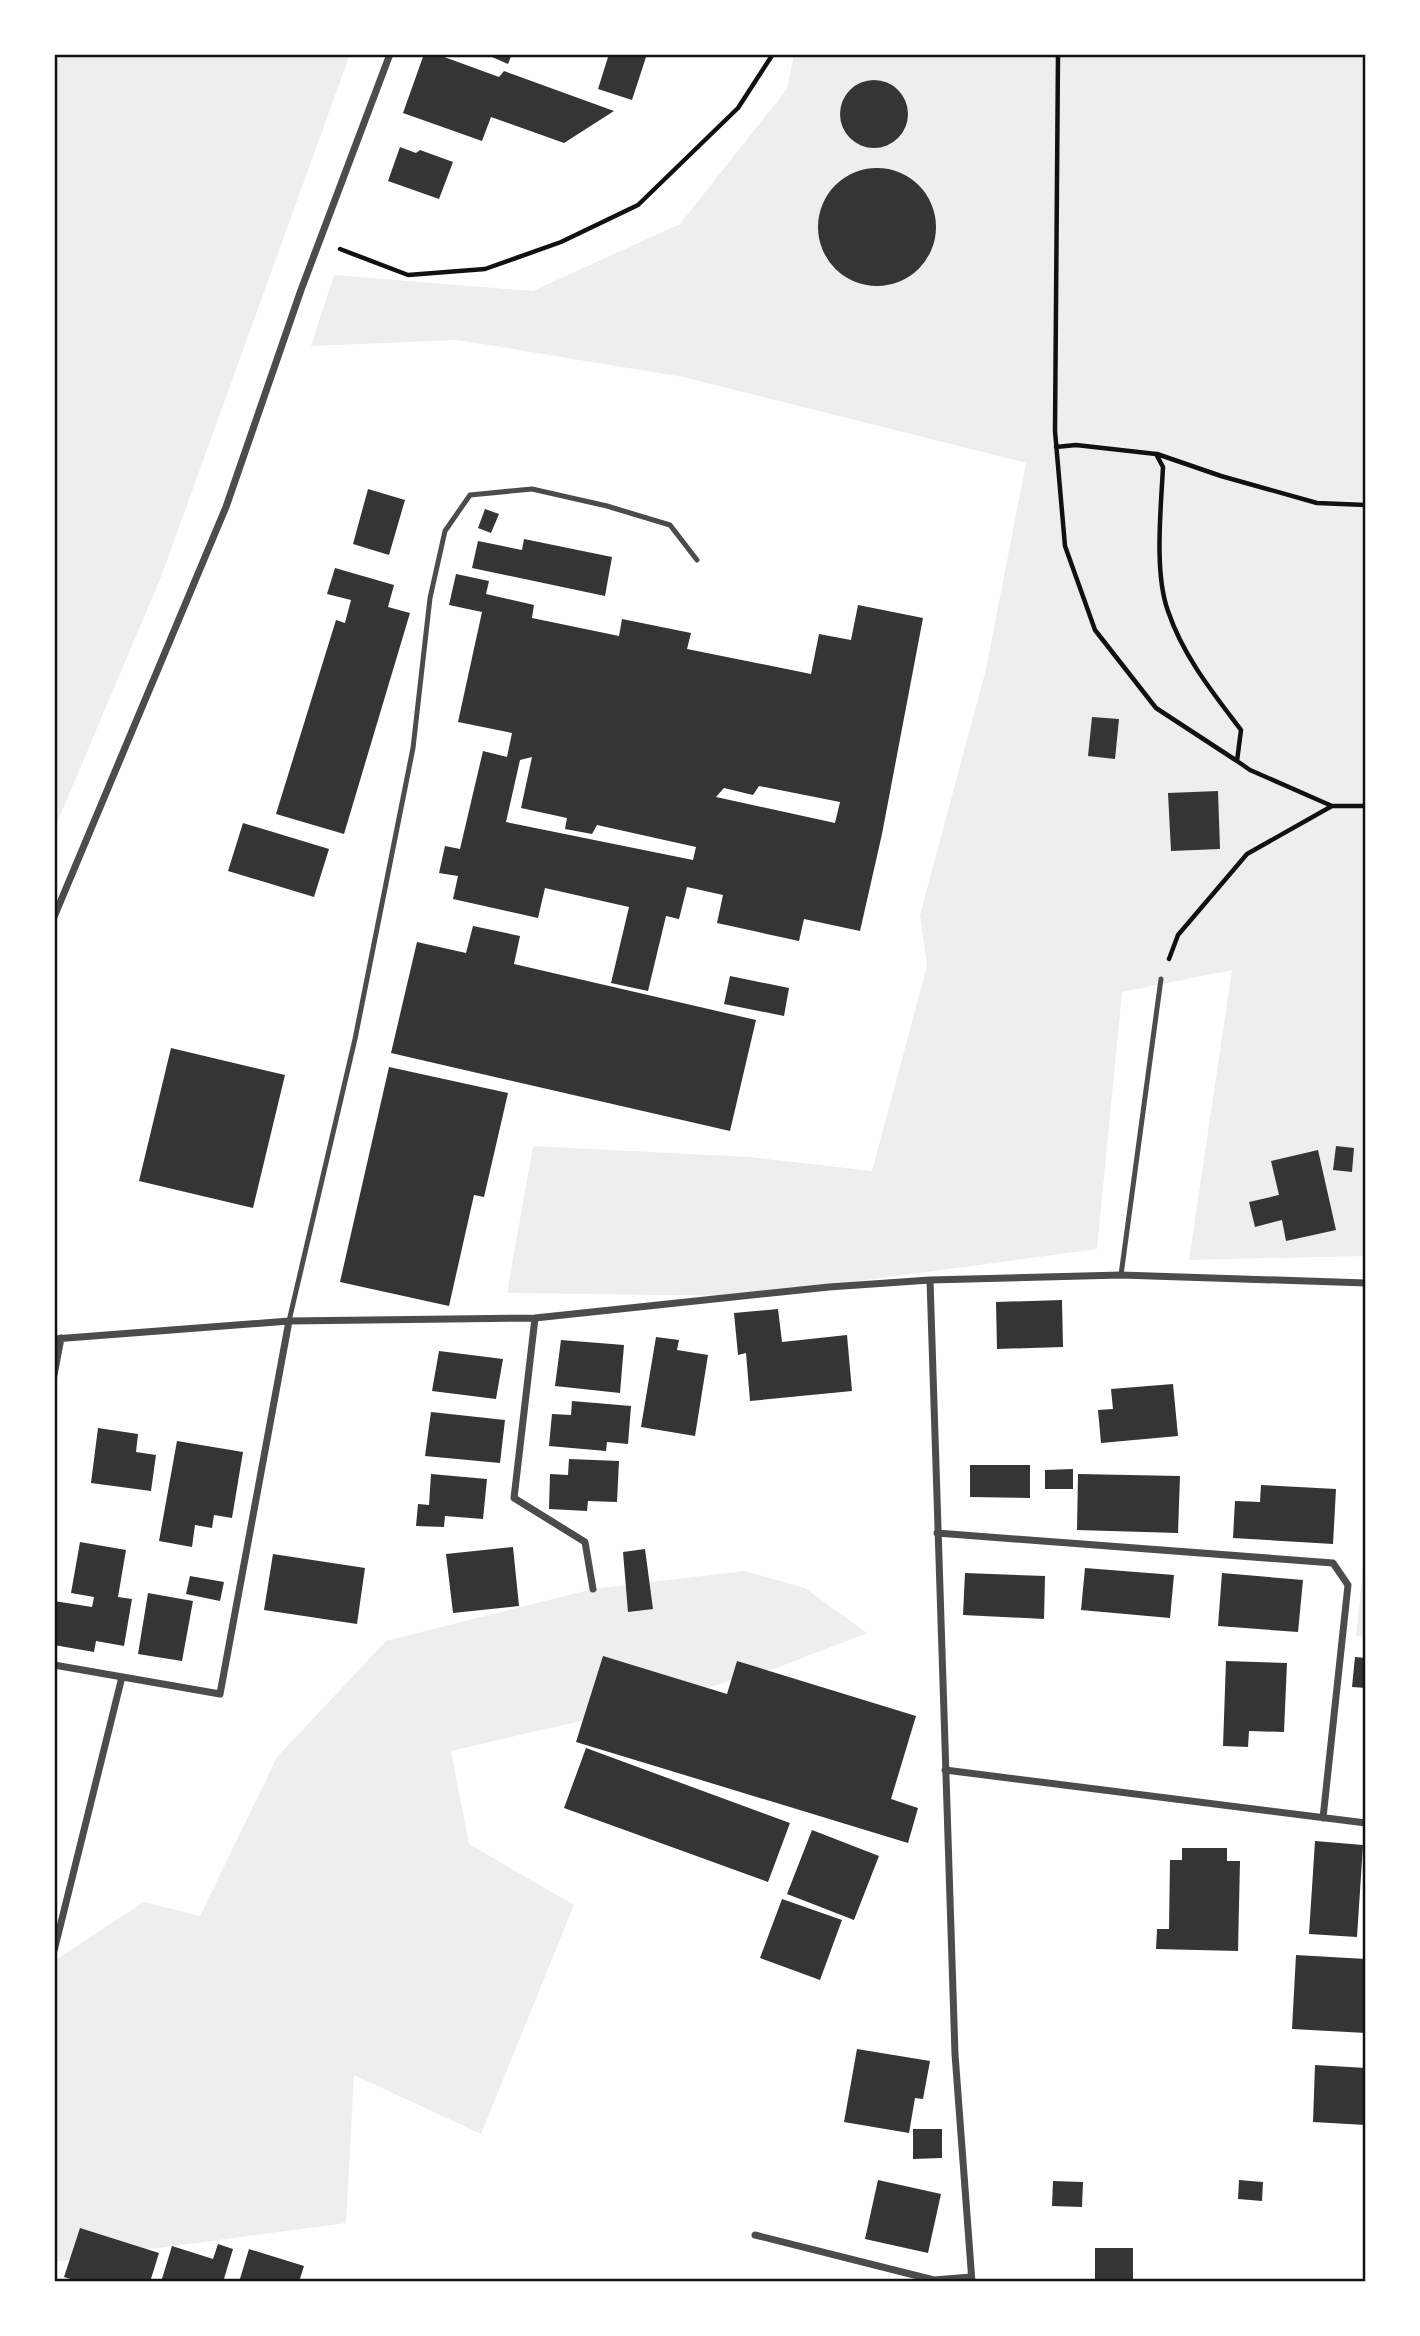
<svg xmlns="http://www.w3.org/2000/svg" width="1420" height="2336" viewBox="0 0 1420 2336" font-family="'Fira Sans Condensed',sans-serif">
  <rect width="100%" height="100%" fill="#fff"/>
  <path fill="#eee" d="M54 54H350L161 577 54 830Z
    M794 54H1366V1256L1189 1260 1232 970 1122 992 1097 1249 748 1296 507 1293 533 1146 750 1157 872 1171 927 966 920 915 986 669 1026 463 683 377 458 340 311 346 334 275 533 291 680 224 787 89Z
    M1366 1538V1637L1356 1636Z
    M744 1571 805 1588 867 1633 779 1667 637 1708 451 1751 469 1844 574 1905 481 2134 354 2075 346 2223 54 2262V1961L144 1902 200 1916 277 1757 386 1641 593 1589Z"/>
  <path fill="#353535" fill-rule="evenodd" d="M424 54H436L499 77 504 71 614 111 564 143 491 117 482 141 403 113Z
    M485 54H512L508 64Z
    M609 54H647L632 100 598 89Z
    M840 114a34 34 0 1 1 68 0a34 34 0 1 1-68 0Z
    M400 147 416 153 420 150 453 162 439 199 388 181Z
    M818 227a59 59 0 1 1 118 0a59 59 0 1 1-118 0Z
    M368 489 405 500 389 555 353 544Z
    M485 509 499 514 491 533 478 528Z
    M524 539 612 557 605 596 472 568 478 541 522 550Z
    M335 568 394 585 388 607 410 613 344 834 276 814 336 620 345 623 351 600 327 594Z
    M456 574 489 581 486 594 534 605 532 618 619 636 622 619 691 633 687 649 811 674 819 634 851 640 858 605 923 618 882 834 860 931 804 919 799 941 717 923 723 895 687 887 679 919 666 916 648 991 611 983 629 907 545 888 538 918 453 899 458 876 439 873 445 846 460 849 483 751 507 757 512 733 458 722 482 612 449 605ZM532 757 521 808 567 818 565 829 592 834 597 825 696 847 693 860 506 822 520 760ZM759 786 840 802 835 823 716 797 724 788 753 795Z
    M1092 717 1119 719 1115 759 1088 756Z
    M1218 791 1220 849 1171 851 1168 793Z
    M243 823 329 849 314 897 228 871Z
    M473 926 520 936 514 964 756 1020 730 1131 391 1053 417 942 466 953Z
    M730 976 789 988 784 1016 724 1004Z
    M171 1048 285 1075 253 1208 139 1181Z
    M389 1067 508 1093 484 1197 474 1195 449 1306 340 1282Z
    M1336 1146 1354 1148 1352 1172 1333 1170Z
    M1318 1150 1336 1230 1286 1241 1282 1220 1255 1227 1249 1202 1279 1195 1271 1161Z
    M1062 1300 1063 1347 997 1349 996 1302Z
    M778 1309 782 1342 847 1335 852 1391 750 1401 746 1353 738 1355 734 1313Z
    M656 1337 679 1340 677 1350 708 1355 695 1436 641 1427Z
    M561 1340 624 1345 620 1393 555 1386Z
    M439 1351 503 1359 496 1399 432 1391Z
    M1173 1384 1178 1436 1101 1443 1098 1410 1113 1409 1111 1389Z
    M572 1401 631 1406 628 1444 607 1442 606 1451 549 1446 552 1414 571 1415Z
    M431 1412 505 1420 500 1463 425 1456Z
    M98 1428 138 1434 136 1452 156 1455 151 1491 91 1483Z
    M177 1441 243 1452 232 1518 214 1515 212 1528 195 1525 192 1547 159 1541Z
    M569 1459 619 1461 617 1502 588 1501 587 1511 549 1509 550 1474 568 1475Z
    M970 1465H1030V1498L970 1497Z
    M1073 1469V1489H1045V1470Z
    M431 1474 487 1479 483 1519 445 1516 444 1527 416 1526 418 1504 429 1505Z
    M1078 1474 1180 1476 1178 1533 1077 1530Z
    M1261 1485 1336 1489 1333 1544 1233 1538 1235 1501 1260 1502Z
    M80 1542 126 1550 118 1597 132 1599 124 1646 96 1641 94 1652 54 1645V1601L92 1607 94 1597 71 1593Z
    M513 1547 519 1606 453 1613 446 1554Z
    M645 1549 653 1609 628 1612 623 1552Z
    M273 1554 365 1568 357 1624 264 1610Z
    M1085 1568 1174 1575 1170 1618 1081 1610Z
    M965 1573 1045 1576 1044 1619 963 1615Z
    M1222 1573 1303 1580 1298 1632 1218 1626Z
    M190 1576 224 1582 220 1601 186 1594Z
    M148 1593 193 1601 182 1661 138 1654Z
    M603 1656 727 1694 737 1661 916 1716 891 1799 918 1808 908 1843 576 1742Z
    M1355 1657 1366 1658V1688L1352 1687Z
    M1226 1661 1287 1663 1284 1732 1249 1731 1248 1747 1223 1746Z
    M586 1748 790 1823 768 1882 564 1808Z
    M812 1830 879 1856 854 1920 787 1894Z
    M1315 1841 1363 1845 1357 1937 1309 1934Z
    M1182 1848H1227V1861H1240L1238 1951 1156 1949 1157 1929H1169L1170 1860H1182Z
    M782 1899 842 1920 820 1980 760 1958Z
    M1296 1955 1366 1959V2033L1292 2029Z
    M857 2049 930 2061 923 2099 915 2098 909 2133 844 2122Z
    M1315 2065 1366 2068V2125L1313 2122Z
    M913 2129H942V2158L913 2159Z
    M878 2180 941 2194 928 2253 865 2239Z
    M1239 2180 1263 2182 1262 2201 1238 2199Z
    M1053 2181 1083 2182 1082 2207 1052 2206Z
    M80 2228 159 2253 150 2282H80L64 2277Z
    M218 2244 233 2249 223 2282H161L172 2246 213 2259Z
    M1095 2248H1133V2281H1095Z
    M249 2249 304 2266 299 2282H239Z"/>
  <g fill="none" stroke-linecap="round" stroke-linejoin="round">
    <path stroke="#111" stroke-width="4.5" d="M1058 54 1055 431 1065 546 1095 630 1156 708 1237 761 1250 770 1332 806H1366
      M340 249 408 275 485 269 561 242 638 205 738 108 773 54
      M1056 447 1076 445 1156 454 1163 467C1161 508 1154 573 1168 611 1183 656 1213 693 1241 730L1237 761
      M1157 454 1221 476 1317 503 1366 505
      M1169 959 1178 935 1247 854 1332 806"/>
    <path stroke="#4c4c4c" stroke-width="5" d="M1121 1275 1161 979
      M289 1321 355 1039 413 748 430 598 445 531 470 495 532 489 607 506 670 525 697 560"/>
    <path stroke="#4c4c4c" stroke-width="7" d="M54 917 226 507 301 290 390 54
      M930 1280 955 2054 972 2282
      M535 1318 514 1498 585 1542 593 1589
      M54 1339 289 1321 535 1318 829 1287 930 1280 1121 1275 1366 1283
      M54 1375 61 1338
      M937 1533 1333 1563 1348 1585 1323 1818
      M54 1665 220 1694 289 1321
      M945 1770 1366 1823
      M54 1951 122 1677
      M755 2235 934 2280 971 2277"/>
  </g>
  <rect width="1420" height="2336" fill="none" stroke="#ffffff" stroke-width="112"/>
  <rect x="56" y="56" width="1308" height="2224" fill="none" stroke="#111" stroke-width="2.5"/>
</svg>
